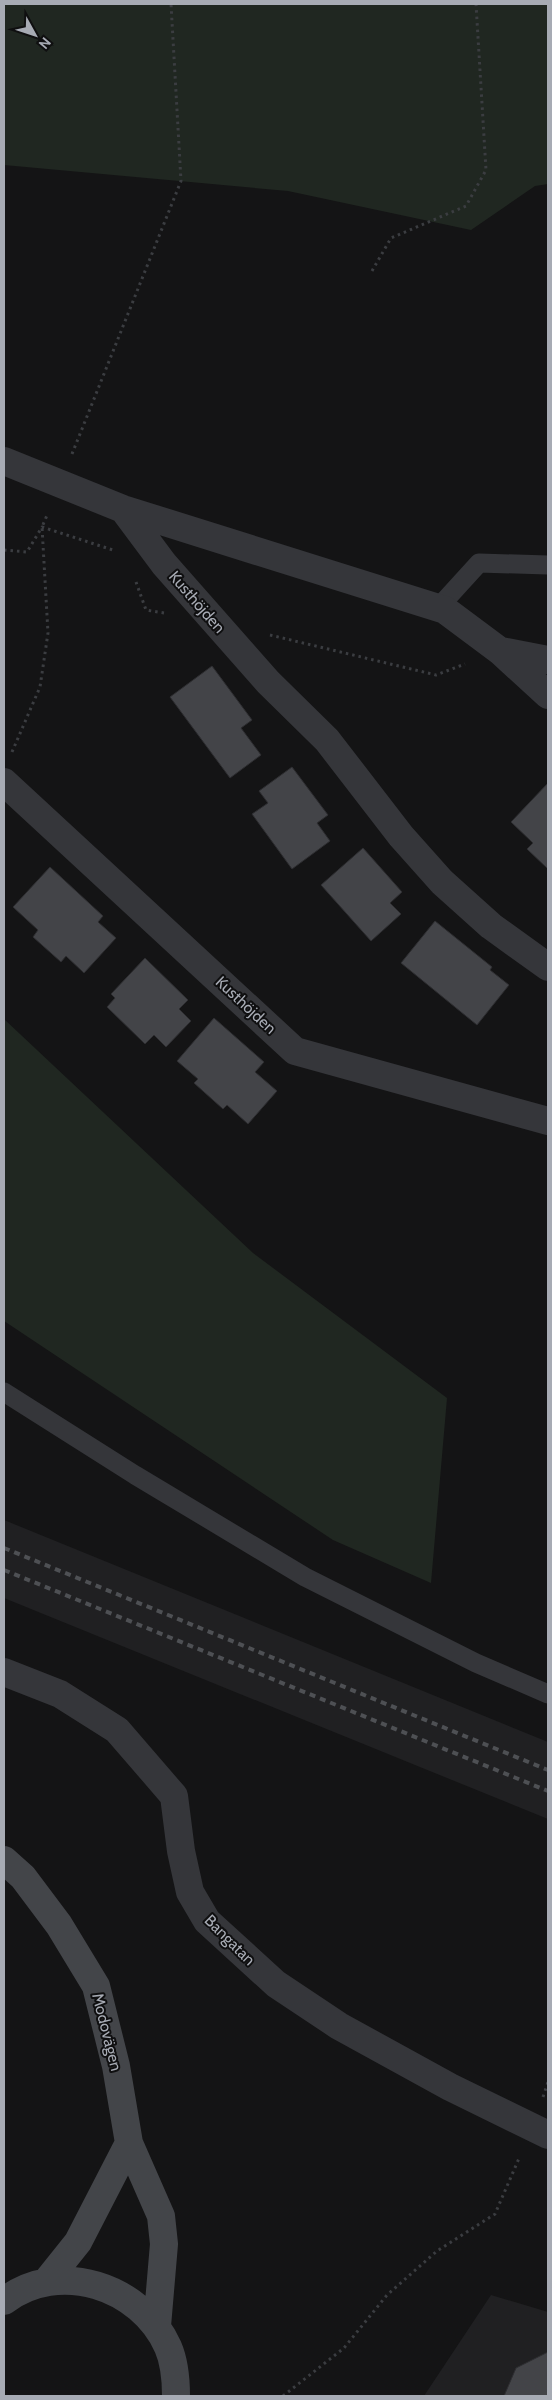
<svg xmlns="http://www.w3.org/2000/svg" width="552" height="2400" viewBox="0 0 552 2400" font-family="Cabin,sans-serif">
  <rect width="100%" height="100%" fill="#141415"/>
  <path fill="#202022" d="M4 1520 548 1742V1819L4 1598Z
    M491 2295 548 2312V2396H424Z"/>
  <path fill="#202721" d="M4 4H548V184L535 186 471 230 288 191 4 165Z
    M4 1019 253 1253 447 1398 431 1583 333 1540 4 1321Z"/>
  <path fill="#434448" stroke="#2e2e31" d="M212 666 252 720 241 728 261 755 230 778 170 697Z
    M292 767 328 815 317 823 330 841 292 869 252 814 268 803 259 791Z
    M548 783V869L527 849 533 843 511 822Z
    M363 848 402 892 390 903 401 914 371 941 321 885Z
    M50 867 103 916 98 922 116 938 84 973 66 956 61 962 33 937 38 930 13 907Z
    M435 921 492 967 490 970 509 985 477 1025 401 963Z
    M145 958 188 1000 179 1009 191 1021 166 1047 154 1035 145 1044 107 1007 115 998 111 994Z
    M214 1018 264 1062 255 1072 277 1091 248 1124 227 1105 223 1109 194 1083 198 1079 177 1061Z
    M548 2352V2396H504L516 2368Z"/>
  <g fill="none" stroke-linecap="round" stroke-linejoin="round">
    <path stroke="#3b3d41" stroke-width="3" stroke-dasharray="2.5 4" stroke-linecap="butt" d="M372 271 391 238 466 206 486 170 476 4
      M72 454 181 181 171 4
      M4 550 27 552 42 527 113 550
      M136 582 146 610 164 613
      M270 635 436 675 465 664
      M12 752 40 687 48 633 42 527 48 513
      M543 2097 548 2082
      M283 2396 344 2348 387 2295 437 2251 495 2214 520 2156"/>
    <path stroke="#35363a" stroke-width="19" d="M438 608 479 563 548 565
      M4 1392 135 1475 305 1577 476 1663 548 1694"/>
    <path stroke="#35363a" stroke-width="28" d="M4 461 123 509 445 610 500 651 548 695
      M123 509 164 564 268 682 327 740 401 836 442 882 491 926 548 967
      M501 651 548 660
      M4 782 295 1051 548 1121
      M4 1672 60 1694 117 1730 174 1796 181 1851 190 1892 207 1921 276 1984 339 2026 450 2087 548 2135"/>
    <path stroke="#434549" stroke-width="28" d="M4 1860 23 1877 59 1925 96 1986 116 2066 129 2143 161 2216 164 2244 157 2326
      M46 2282 78 2242 129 2143
      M4 2301C59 2259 141 2286 168 2347 175 2363 176 2380 176 2396"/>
    <path stroke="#4e5054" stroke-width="4" stroke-dasharray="6 5" stroke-linecap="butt" d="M4 1548 548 1770
      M4 1570 548 1791"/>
  </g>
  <g text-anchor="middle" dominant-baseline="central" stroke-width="4" stroke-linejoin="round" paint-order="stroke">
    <g font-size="16" fill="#a7abb4" stroke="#0f0f10">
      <text transform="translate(197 602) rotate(49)">Kusthöjden</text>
      <text transform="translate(246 1005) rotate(43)">Kusthöjden</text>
      <text transform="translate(230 1940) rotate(45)">Bangatan</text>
      <text transform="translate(107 2032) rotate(76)">Modovägen</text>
    </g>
  </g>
  <rect width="552" height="2400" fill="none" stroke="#a7abb4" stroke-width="10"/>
  <g transform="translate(35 35) rotate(130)" stroke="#0f0f10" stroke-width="4" paint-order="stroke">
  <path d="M0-4L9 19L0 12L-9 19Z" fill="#a7abb4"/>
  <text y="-8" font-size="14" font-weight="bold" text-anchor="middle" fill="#a7abb4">N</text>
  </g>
</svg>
